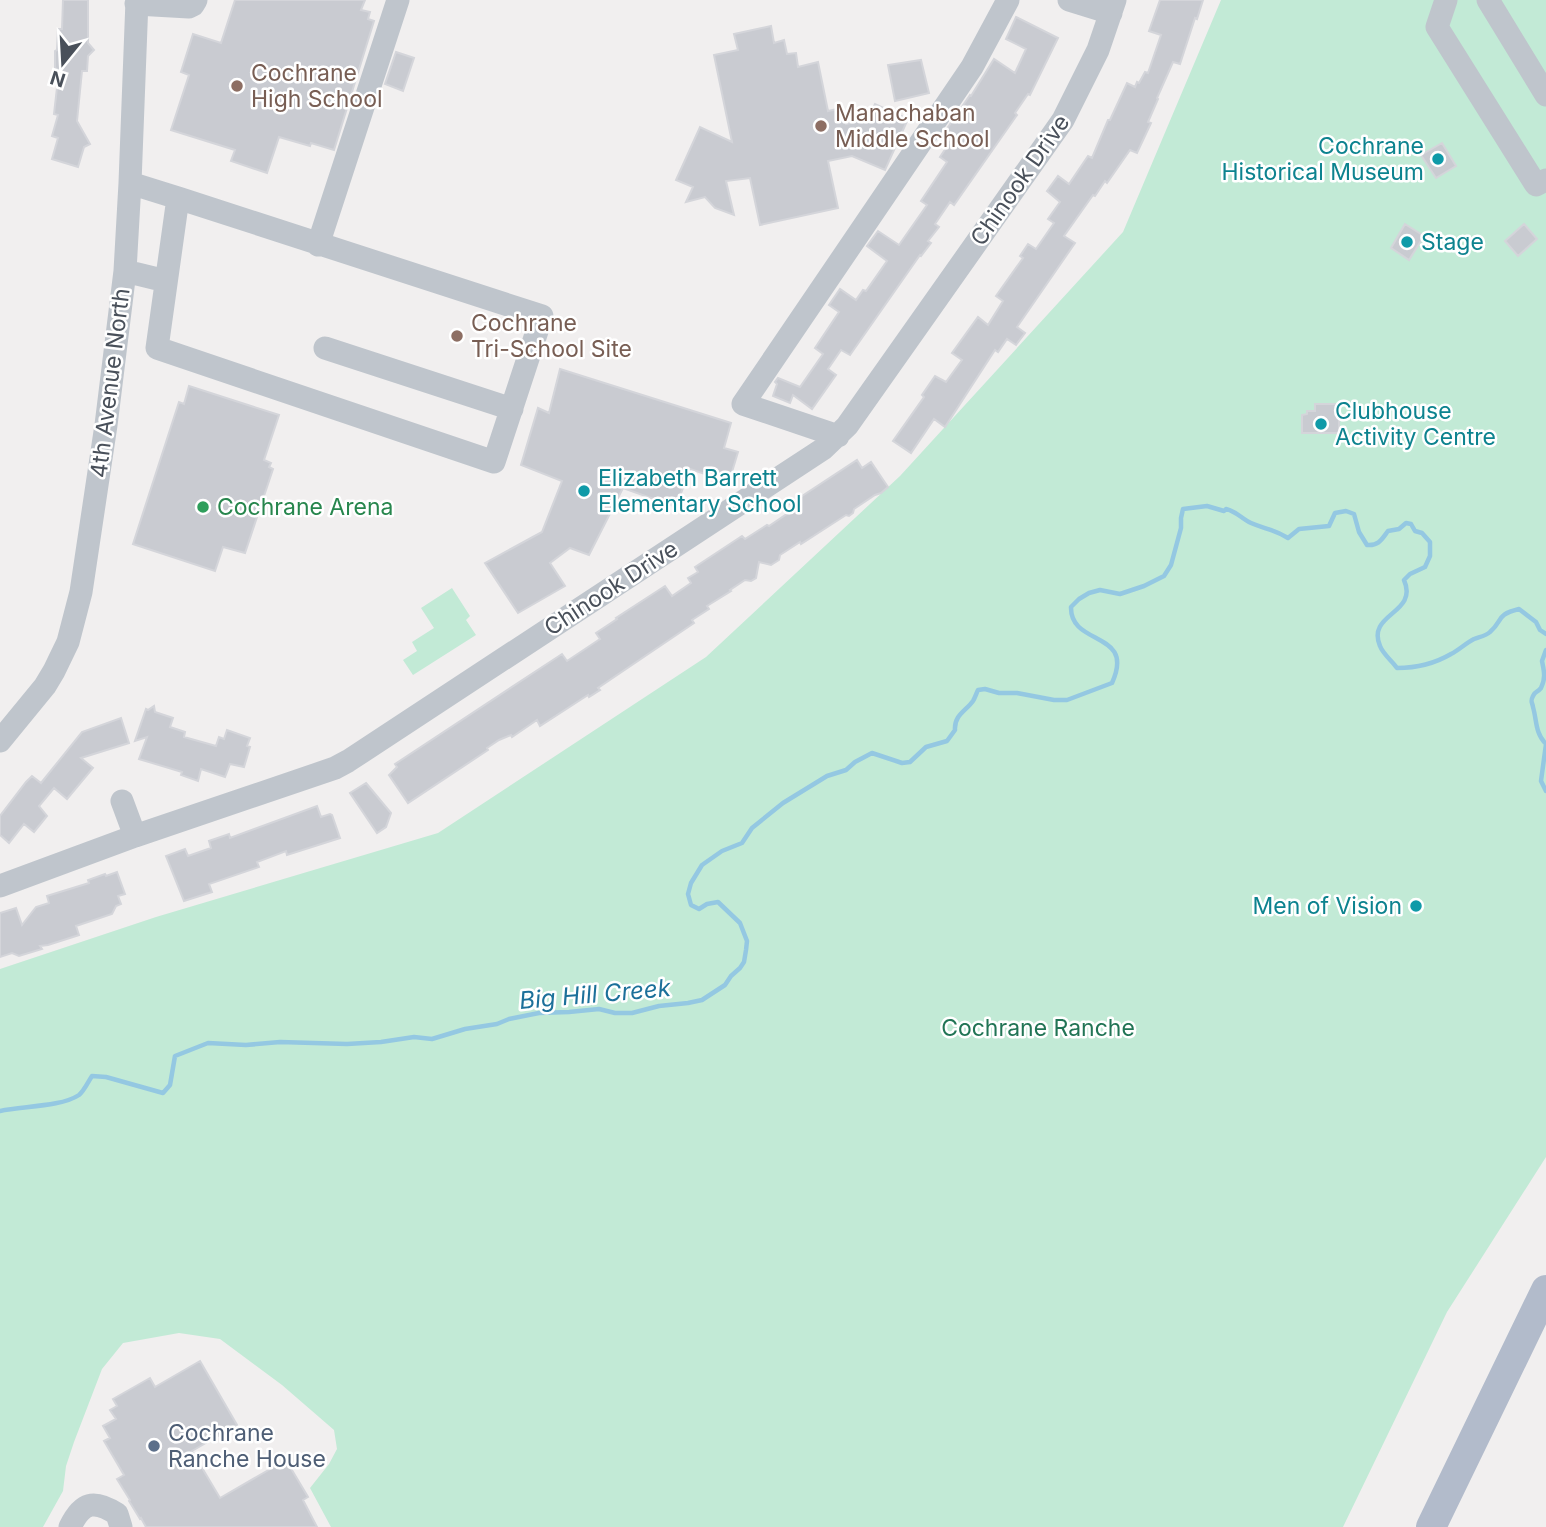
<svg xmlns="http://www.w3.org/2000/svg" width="1546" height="1527" viewBox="0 0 1546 1527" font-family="Inter,sans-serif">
  <rect width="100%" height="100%" fill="#f1efef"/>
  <path fill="#c2ead6" d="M1221 0H1546V1157L1447 1312 1343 1527H331L310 1488 329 1464 337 1449 334 1430 282 1385 220 1339 179 1333 123 1343 102 1369 74 1442 66 1466 63 1491 43 1527H0V969L156 917 438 833 706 657 900 476 1123 232Z
    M452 588 470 616 466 620 476 635 413 675 403 660 417 651 412 642 434 628 421 608Z"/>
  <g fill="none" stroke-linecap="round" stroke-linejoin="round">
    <path stroke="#94c8e2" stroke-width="4.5" d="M1546 650 1542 661C1544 671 1546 678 1541 688 1537 693 1536 690 1533 696 1530 702 1532 701 1533 707 1537 721 1535 733 1546 744L1541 781 1546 791
      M0 1111C22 1106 61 1107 79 1095 84 1091 88 1082 92 1076L106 1077 163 1093 170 1085 175 1056 208 1043 246 1045 280 1042 347 1044 381 1042 414 1037 432 1039 465 1029 497 1024 509 1019 539 1013 569 1012 599 1009 615 1013H632L659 1006 688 1003 702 1000 725 985 731 976 740 968 744 962 746 950 747 941 740 923 718 902 707 904 699 909 691 905 688 894 691 883 702 865 722 851 742 843 752 828 783 803 827 776 846 770 855 762 872 753 902 763 910 762 926 747 947 741 955 730C954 715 966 711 973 701 975 698 976 694 978 690L985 689 999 693H1017L1054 700H1067L1112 683C1136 630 1070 647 1071 607L1079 599 1089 593 1100 590 1120 594 1144 586 1164 576 1171 565 1181 528V518L1183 509 1207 506 1224 511 1226 509C1236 511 1242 519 1251 523 1265 529 1273 529 1288 538L1299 529 1329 526 1335 513 1346 511 1354 514 1359 532 1367 545C1379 546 1382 539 1388 531L1399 529 1406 523 1411 524 1415 531 1422 533 1430 542V556L1425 567 1410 574 1404 580C1419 614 1366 613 1380 646 1383 654 1392 661 1397 668 1417 668 1434 664 1451 654 1459 650 1466 643 1474 639 1479 637 1486 636 1490 632 1504 620 1495 615 1519 609L1536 622 1540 630 1546 634"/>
  </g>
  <path fill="#c9cbd1" stroke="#d4d5da" stroke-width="2" d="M63 0H88V43L94 50 88 56 87 71H82L77 121 90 144 84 147 78 167 52 159 58 138 52 136 58 115 54 114 59 70 55 68V51L57 50 58 29H62Z
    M235 0H365L361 10 370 12 368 19 374 21 334 150 311 143 310 146 279 137 267 173 231 161 235 150 171 130 189 75 181 72 193 34 221 43Z
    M1160 0H1203L1197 19 1195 18 1180 64 1173 62 1157 98 1158 99 1148 122 1151 123 1137 153 1130 150 1107 183 1105 181 1095 196 1093 195 1064 236 1075 243 1017 327 1025 333 1016 345 1007 339 998 352 995 350 945 427 934 419 911 453 893 441 924 397 922 395 935 376 946 382 962 360 952 353 978 317 988 325 1003 301 996 296 1023 258 1020 256 1028 244 1036 249 1054 223 1048 219 1060 202 1047 191 1058 176 1069 184 1088 156 1092 158 1108 120H1110L1127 83 1135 87 1137 82 1139 83 1145 72 1148 73 1161 35 1149 31Z
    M1016 17 1058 38 1030 95 1028 94 1015 113 1017 115 954 205 950 202 935 224 939 227 928 241 931 243 921 256 920 255 850 355 841 350 828 369 836 375 812 409 793 395 790 403 773 396 777 384 775 382 778 378 800 387 823 354 815 348 839 312 829 305 840 289 856 300 863 290 866 291 887 261 867 246 878 231 899 245 927 205 921 201 947 162 940 157 952 139 944 133 970 95 971 96 994 59 1015 73 1026 49 1006 39Z
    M771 26 774 43 784 40 787 54 796 53 798 67 818 62 828 111 842 108 846 124 868 119 875 104 908 119 885 170 852 156 828 161 838 208 760 225 750 178 726 181 734 215 715 208 705 197 686 202 693 187 676 180 700 127 732 142 714 55 738 50 734 34Z
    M396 52 414 58 403 91 385 84Z
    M921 60 929 93 895 101 888 65Z
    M1442 143 1456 166 1436 178 1421 155Z
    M1405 224 1424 236 1409 260 1391 248Z
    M1524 224 1537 239 1518 256 1505 241Z
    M560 369 731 423 724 448 738 452 729 482 690 469 676 507 623 488 589 555 570 548 550 563 565 586 518 613 485 563 542 532 562 481 521 465 538 408 549 413Z
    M189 386 279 415 264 460 271 463 269 467 273 469 245 553 223 547 215 571 133 544 179 402 184 404Z
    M1315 404H1339V433H1302V415L1307 414V411H1315Z
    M857 460 862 468 871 462 888 487 881 493 875 495 854 509 853 513 849 516 846 515 801 544 800 542 780 555 779 560 771 565 759 562 756 578 751 581 745 580 730 590 731 591 707 606 709 609 692 620 694 623 598 688 600 690 589 697 588 695 540 726 537 720 512 737 511 735 499 740 487 748 488 750 408 803 389 775 397 767 395 764 562 654 567 661 600 639 596 633 617 619 616 618 665 586 672 596 691 583 688 578 698 572 695 567 742 536 745 539 767 525 769 526 794 509 790 504Z
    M154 706 155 712 173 718 170 727 185 732 184 737 216 746 219 737 224 739 227 730 250 738 247 746 250 747 244 767 230 764 225 777 201 769 198 781 181 775 182 772 139 759 147 737 135 741 146 709 148 710Z
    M121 718 129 743 81 758 93 768 67 799 54 788 39 806 47 816 34 832 24 824 9 843 0 835V816L26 782 32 776 41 783 82 732Z
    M366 783 391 813 386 827 377 833 350 793Z
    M317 806 321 817 330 814 332 815 340 838 287 855 286 851 257 862 259 867 209 884 212 892 184 901 166 856 185 849 188 856 211 848 209 841 229 834 230 838Z
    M117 872 125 894 118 896 121 904 116 906 112 914 76 926 79 935 48 945 40 946 42 949 19 956 12 953 0 957V913L16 908 22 925 36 907 49 903 47 896 89 883 88 880 105 874 106 876Z
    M200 1361 237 1425 192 1451 220 1498 286 1460 308 1497 303 1500 317 1527H146L141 1518 140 1519 129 1501 130 1500 117 1479 124 1475 104 1441 110 1438 103 1426 116 1419 110 1410 117 1406 113 1399 150 1378 155 1387Z"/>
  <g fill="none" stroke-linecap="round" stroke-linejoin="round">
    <path stroke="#bfc5cc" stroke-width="23" d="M1069 0 1111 13
      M1446 0 1437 27 1536 185 1546 180
      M1488 0 1546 95
      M136 4 189 7 193 5 196 0
      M130 183 178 198
      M178 198 542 316 494 462 157 348Z
      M318 245 398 0
      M125 271 166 281
      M325 348 512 409
      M838 436 743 404 972 67 1008 0
      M0 741 45 686 54 671 68 642 81 592 106 425 125 271 130 183 137 0
      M122 801 135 836
      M0 886 135 836 335 768 348 761 823 449 847 426 1063 120 1098 50 1115 0
      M70 1527C82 1502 94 1499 117 1514L121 1527"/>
    <path stroke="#b2bbcb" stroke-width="30" d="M1431 1527 1546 1290"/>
  </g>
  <g fill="#8d6e63" stroke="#fff" stroke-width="2.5">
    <circle cx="237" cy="86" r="7"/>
    <circle cx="821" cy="126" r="7"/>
    <circle cx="457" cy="336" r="7"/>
  </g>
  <g fill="#0f9aa8" stroke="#fff" stroke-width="2.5">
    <circle cx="1438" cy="159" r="7"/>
    <circle cx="1407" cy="242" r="7"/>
    <circle cx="1321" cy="424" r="7"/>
    <circle cx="584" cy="491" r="7"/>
    <circle cx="1416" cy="906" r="7"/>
  </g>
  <circle fill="#2e9e5b" stroke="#fff" stroke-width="2.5" cx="203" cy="507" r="7"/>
  <circle fill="#5c6f8a" stroke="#fff" stroke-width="2.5" cx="154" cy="1446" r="7"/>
  <g text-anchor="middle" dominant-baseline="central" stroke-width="5" stroke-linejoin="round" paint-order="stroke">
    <g font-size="23" fill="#785e54" stroke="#fff" text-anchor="start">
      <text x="251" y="73">Cochrane<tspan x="251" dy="26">High School</tspan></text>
      <text x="835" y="113">Manachaban<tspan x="835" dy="26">Middle School</tspan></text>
      <text x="471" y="323">Cochrane<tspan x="471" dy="26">Tri-School Site</tspan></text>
    </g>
    <g font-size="23" fill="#0d838f" stroke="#fff" text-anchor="start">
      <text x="1424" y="146" text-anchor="end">Cochrane<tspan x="1424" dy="26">Historical Museum</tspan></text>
      <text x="1421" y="242">Stage</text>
      <text x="1335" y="411">Clubhouse<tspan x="1335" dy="26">Activity Centre</tspan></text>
      <text x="598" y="478">Elizabeth Barrett<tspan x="598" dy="26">Elementary School</tspan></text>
      <text x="1402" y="906" text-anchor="end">Men of Vision</text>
    </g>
    <g font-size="23" fill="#49505a" stroke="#fff">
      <text transform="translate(1020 180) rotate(-55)">Chinook Drive</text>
      <text transform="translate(110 383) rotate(-83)">4th Avenue North</text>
      <text transform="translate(611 588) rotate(-33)">Chinook Drive</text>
    </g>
    <g font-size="23" fill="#27864d" stroke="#fff" text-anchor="start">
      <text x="217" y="507">Cochrane Arena</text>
    </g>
    <g font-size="23" fill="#217455" stroke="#fff">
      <text x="1038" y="1028">Cochrane Ranche</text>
    </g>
    <g font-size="23" fill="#4e5e75" stroke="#fff" text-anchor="start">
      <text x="168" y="1433">Cochrane<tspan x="168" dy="26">Ranche House</tspan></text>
    </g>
    <g font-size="24" font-style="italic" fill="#1c709a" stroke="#fff">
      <text transform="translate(595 994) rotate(-5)">Big Hill Creek</text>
    </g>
  </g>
  <g transform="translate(63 63) rotate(198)" stroke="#ffffff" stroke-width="5" paint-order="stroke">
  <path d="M0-5L12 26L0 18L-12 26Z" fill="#49505a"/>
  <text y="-10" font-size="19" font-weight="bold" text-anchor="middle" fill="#49505a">N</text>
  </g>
</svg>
